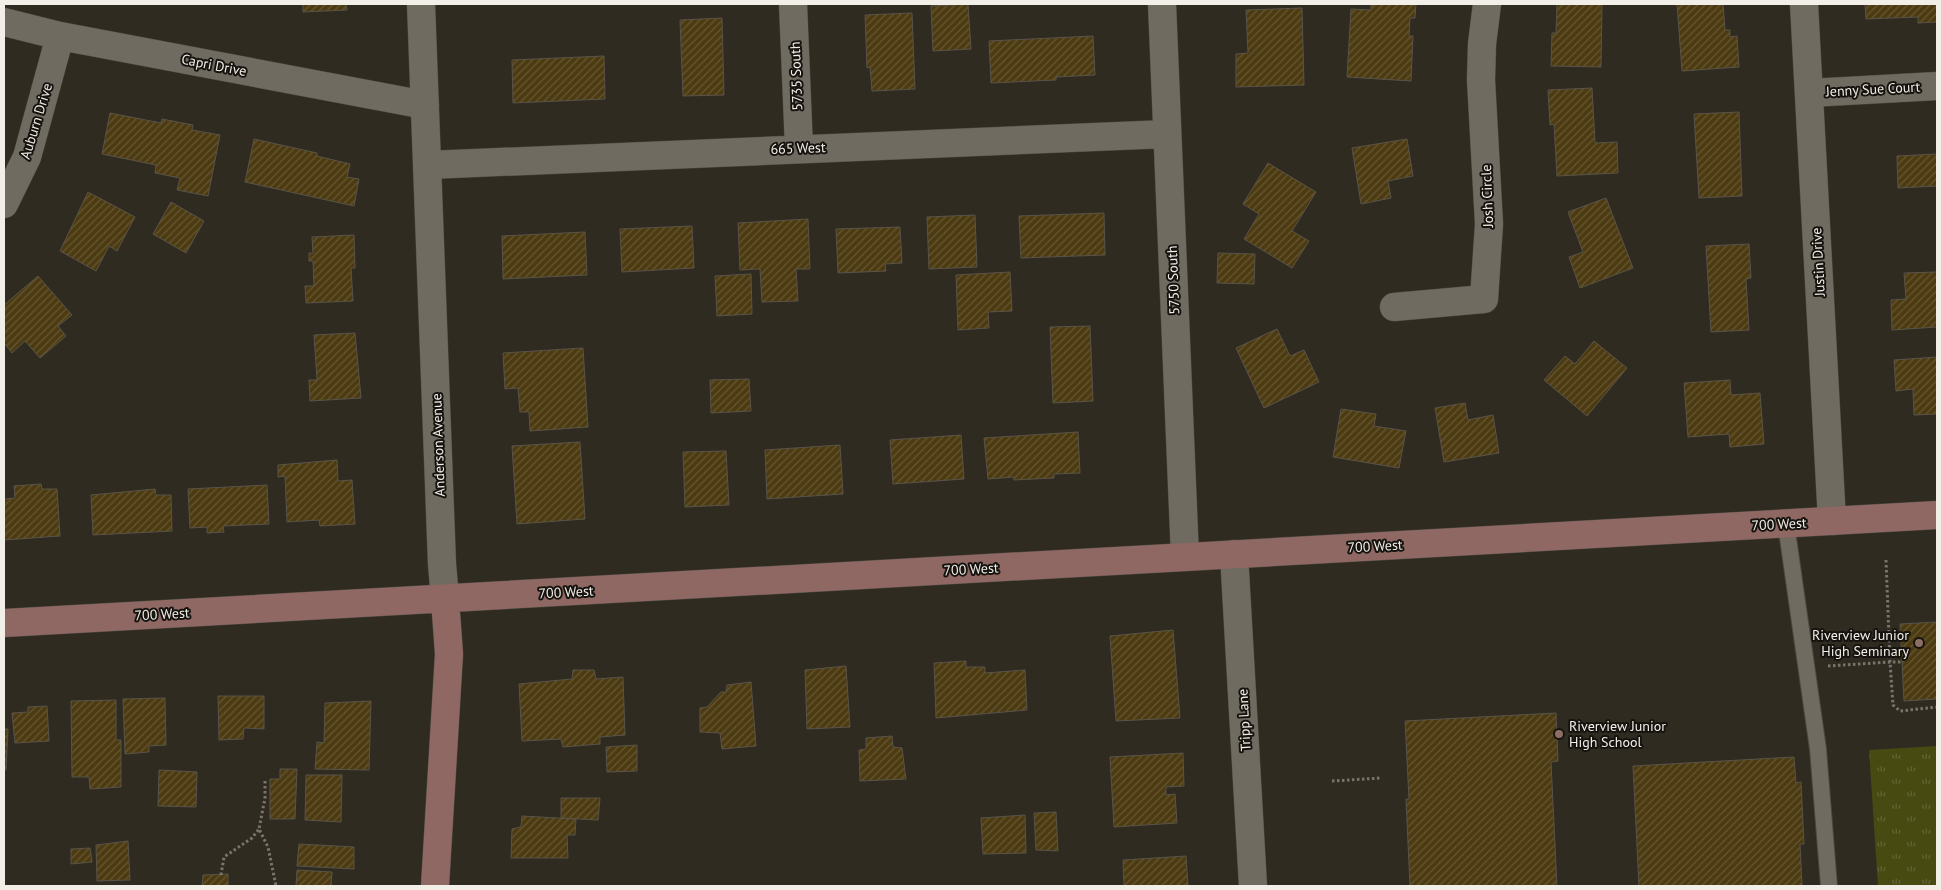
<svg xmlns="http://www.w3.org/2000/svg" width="1941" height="890" viewBox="0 0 1941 890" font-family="'PT Sans',sans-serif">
  <defs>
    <pattern id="grass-tufts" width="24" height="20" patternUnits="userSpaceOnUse" patternTransform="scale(1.25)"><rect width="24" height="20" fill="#474b12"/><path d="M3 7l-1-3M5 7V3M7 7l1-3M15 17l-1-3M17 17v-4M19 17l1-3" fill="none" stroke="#626534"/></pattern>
    <pattern id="building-hatch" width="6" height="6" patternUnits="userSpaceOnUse" patternTransform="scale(1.25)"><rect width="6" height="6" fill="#4c3a11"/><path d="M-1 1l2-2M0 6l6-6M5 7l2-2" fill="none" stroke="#665734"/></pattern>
  </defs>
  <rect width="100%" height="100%" fill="#2f2b21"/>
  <path fill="url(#grass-tufts)" d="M1937 746V886H1878L1869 750Z"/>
  <path fill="url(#building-hatch)" stroke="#595449" d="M303 4H346L347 10 303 12Z
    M968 4 971 49 933 51 931 6Z
    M1371 4H1416L1415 18H1410L1409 36H1413L1411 81 1347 77 1351 9 1371 10Z
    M1557 4H1602L1601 67 1551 66 1552 33H1556Z
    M1677 4H1723L1725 30H1730V37L1737 36 1739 67 1682 71Z
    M1865 4H1937V22L1918 23V17L1866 19Z
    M1302 8 1304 85 1236 87V54L1248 53 1246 10Z
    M912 13 915 89 872 91 870 67 867 68 865 15Z
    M722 18 724 95 683 96 680 20Z
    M1093 36 1095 75 1056 77V80L991 83 989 41Z
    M604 56 605 99 513 103 512 60Z
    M1592 88 1595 143 1617 142 1618 173 1557 176 1554 124 1550 125 1548 90Z
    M1739 112 1742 196 1699 198 1694 114Z
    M110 113 161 123 162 119 193 125 192 130 220 135 208 196 177 190 180 178 155 173 156 165 102 154Z
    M254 139 317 153V156L350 164 347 177 359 179 354 206 245 182Z
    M1407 139 1413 176 1388 181 1391 198 1361 204 1352 148Z
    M1937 154V186L1898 188 1897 156Z
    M1268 163 1316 192 1292 231 1309 241 1292 268 1244 239 1259 214 1243 204Z
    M88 192 135 217 117 251 109 246 96 271 60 251Z
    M1606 198 1633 268 1580 288 1569 257 1583 252 1568 212Z
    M171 202 204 221 186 253 153 234Z
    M1104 213 1105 255 1021 258 1019 216Z
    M975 215 977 267 929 269 927 217Z
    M808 219 810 269H796L798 301 762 302 760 269 740 270 738 223Z
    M692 226 694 268 622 272 620 229Z
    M900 227 902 263 885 264 886 271 838 273 836 229Z
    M585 232 587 275 503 279 502 236Z
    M354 235 355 268H351L353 301 306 303 305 286H314L313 261H309V253H313L312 237Z
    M1749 244 1751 278 1746 279 1749 330 1711 332 1706 246Z
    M1218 253 1255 254 1254 284 1217 283Z
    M1010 272 1012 311 988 312 989 328 958 330 956 275Z
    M1937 272V327L1892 330 1891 300 1906 299 1904 273Z
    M751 274 752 314 717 316 715 276Z
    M38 276 72 315 58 326 66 336 40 358 25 341 12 353 4 343V305Z
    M1090 326 1093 401 1053 403 1050 327Z
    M1277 329 1290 356 1304 350 1319 382 1264 408 1236 348Z
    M355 333 361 398 310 401 309 380H317L314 335Z
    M1594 341 1627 368 1587 416 1544 380 1565 356 1575 364Z
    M583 348 588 427 530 431 529 412H520L518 388 505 389 503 353Z
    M1937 357V414L1914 415 1913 389 1896 391 1894 360Z
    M749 379 751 411 711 413 710 380Z
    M1730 380 1731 395 1760 393 1764 444 1730 447 1729 434 1688 437 1684 383Z
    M1465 403 1468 420 1493 415 1499 453 1444 462 1435 408Z
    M1341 409 1376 414 1374 426 1406 431 1399 468 1333 457Z
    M1078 432 1080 473 1054 474V478L1014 480V477L988 479 984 438Z
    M961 435 964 479 893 484 890 440Z
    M580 442 585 519 517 524 512 446Z
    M840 445 843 494 767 499 765 450Z
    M726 451 729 505 685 507 683 452Z
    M337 460 338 481 352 480 355 524 320 526 319 520 287 522 285 476 278 477V465Z
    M41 484 42 489H57L60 536 4 540V499L15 498 14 486Z
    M267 485 269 524 223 526 224 532 207 533V527L190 528 188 489Z
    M155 489 156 495H171L172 531 93 535 91 495Z
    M1937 622V699L1904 701 1900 624Z
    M1173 630 1180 718 1116 721 1110 636Z
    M966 661V667H985V673L1025 670 1027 710 936 718 934 663Z
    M846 666 850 727 807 729 805 670Z
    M573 670H594L596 679 623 677 625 735 600 737V744L563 747 561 739 522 741 519 684 572 679Z
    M751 682 756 746 722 749 720 733 700 732V708L707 707 721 692H726L727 685Z
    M218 696H264V729L244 728 243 739 219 740Z
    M165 698 166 745 149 746V752L125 754 123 699Z
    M116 700V740H121V787L90 789 89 777H72L71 701Z
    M371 701 369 770 315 769 317 742 324 743 325 703Z
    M47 706 49 741 15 743 12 713 28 712V707Z
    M1556 713 1558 761 1551 762 1557 886H1410L1406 799H1409L1405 721Z
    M4 729H8L6 770H4Z
    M892 736 893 747 902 748 906 779 860 781 859 750 866 749V738Z
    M637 745V771L607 772 606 747Z
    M1183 753 1184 786 1166 787V795L1175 794 1177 823 1114 827 1110 757Z
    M1794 757 1796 783 1801 782 1804 844H1800L1802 886H1639L1633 766Z
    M280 769H297L295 819H270V779H280Z
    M159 770 197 772 196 807 158 806Z
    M306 775H342L341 822 305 820Z
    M561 798H600L598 820 561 818Z
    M1056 812 1058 851 1036 850 1034 813Z
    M1025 815 1026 853 983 854 981 818Z
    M522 816 576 819 575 835H567L568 858H511L512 829 521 827Z
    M128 841 130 880 97 881 96 845Z
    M299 844 354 847V869L297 866Z
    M90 848 92 862 71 864V849Z
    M1186 856 1188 886H1124L1123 860Z
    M297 870 332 872 331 886H296Z
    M228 874V886H202L203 875Z"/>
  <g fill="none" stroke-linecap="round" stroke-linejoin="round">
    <defs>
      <path id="lane" d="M1786 524 1818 749 1829 886"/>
      <path id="street" d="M421 4 442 564 445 599
        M793 4 799 148
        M1162 4 1185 557
        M1804 4 1832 521
        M4 22 60 36 425 105
        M1809 93 1937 86
        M428 165 1167 134
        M4 204 27 157 60 36
        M1394 307 1484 299 1489 224 1481 80 1482 44 1487 4
        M1234 554 1253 886"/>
      <path id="secondary" d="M4 623 1937 515
        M435 886 449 654 445 599"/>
    </defs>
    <use href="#lane" stroke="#4c4840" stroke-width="18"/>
    <use href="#street" stroke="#4c4840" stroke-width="29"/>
    <use href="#secondary" stroke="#4c4840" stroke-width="29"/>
    <path stroke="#79756c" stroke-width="3" stroke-dasharray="2.5 2.5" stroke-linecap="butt" d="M1886 560 1890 662H1902
      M1828 666 1890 662 1893 705 1900 711 1937 707
      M265 781V798L259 829 268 847 276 886
      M1332 781 1381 778
      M221 875 224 857 252 838 259 829"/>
    <use href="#lane" stroke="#706b60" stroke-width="16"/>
    <use href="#street" stroke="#706b60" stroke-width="28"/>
    <use href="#secondary" stroke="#8f6864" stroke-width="28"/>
  </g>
  <g fill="#8d6e63" stroke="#16130f" stroke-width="2">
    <circle cx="1919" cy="643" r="5"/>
    <circle cx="1559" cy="734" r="5"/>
  </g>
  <g text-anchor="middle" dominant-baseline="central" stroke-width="4" stroke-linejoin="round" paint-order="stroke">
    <g font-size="14" fill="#f2efe9" stroke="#16130f">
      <text transform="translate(214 65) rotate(11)">Capri Drive</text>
      <text transform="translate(796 76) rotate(-92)">5735 South</text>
      <text transform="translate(1873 89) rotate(-3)">Jenny Sue Court</text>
      <text transform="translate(36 121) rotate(-73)">Auburn Drive</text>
      <text transform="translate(798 148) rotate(-2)">665 West</text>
      <text transform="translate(1487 196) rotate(-92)">Josh Circle</text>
      <text transform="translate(1818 262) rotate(-93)">Justin Drive</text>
      <text transform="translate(1173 280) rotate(-92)">5750 South</text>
      <text transform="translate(438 445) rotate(-92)">Anderson Avenue</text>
      <text transform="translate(1779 524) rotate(-3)">700 West</text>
      <text transform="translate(1375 546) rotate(-3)">700 West</text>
      <text transform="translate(971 569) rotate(-3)">700 West</text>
      <text transform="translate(566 592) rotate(-3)">700 West</text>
      <text transform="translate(162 614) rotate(-3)">700 West</text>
      <text transform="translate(1244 720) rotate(-93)">Tripp Lane</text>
    </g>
    <g font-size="14" fill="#f2efe9" stroke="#16130f" text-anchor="end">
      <text x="1909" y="635">Riverview Junior<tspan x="1909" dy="16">High Seminary</tspan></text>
      <text x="1569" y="726" text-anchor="start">Riverview Junior<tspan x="1569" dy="16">High School</tspan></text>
    </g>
  </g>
  <rect width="1941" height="890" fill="none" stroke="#f2efe9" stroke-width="10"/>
</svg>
